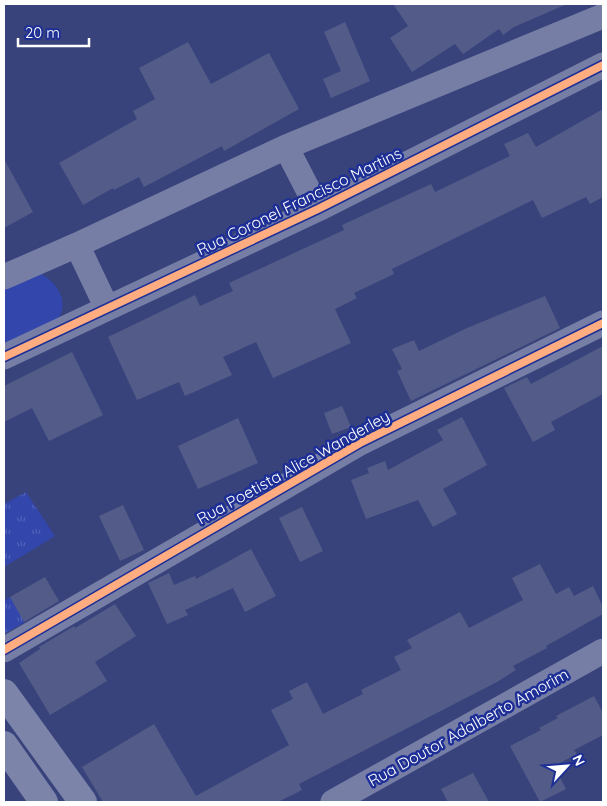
<svg xmlns="http://www.w3.org/2000/svg" width="607" height="806" viewBox="0 0 607 806" font-family="Quicksand,sans-serif">
  <defs>
    <pattern id="grass-tufts" width="24" height="20" patternUnits="userSpaceOnUse" patternTransform="scale(1.25)"><rect width="24" height="20" fill="#3246ac"/><path d="M3 7l-1-3M5 7V3M7 7l1-3M15 17l-1-3M17 17v-4M19 17l1-3" fill="none" stroke="#5162b8"/></pattern>
  </defs>
  <rect width="100%" height="100%" fill="#38437b"/>
  <path fill="url(#grass-tufts)" d="M26 492 55 536 4 567V504Z
    M10 597 25 622 4 634V601Z"/>
  <path fill="#3246ac" d="M39 273C56 281 69 300 59 318L4 344V289Z"/>
  <path fill="#535c89" d="M393 4H567L514 27 503 35 499 29 463 54 455 44 412 72 390 38 408 26Z
    M345 22 370 81 331 98 323 79 341 71 324 32Z
    M188 42 211 84 269 53 299 109 224 151 222 146 144 187 139 177 114 190 113 188 83 205 59 163 137 119 133 111 155 99 139 68Z
    M603 109V197L590 204 586 197 542 218 533 200 392 269 394 274 354 293 357 298 335 309 351 343 273 378 256 342 223 357 232 375 185 396 179 382 137 400 108 337 195 295 200 306 233 291 229 283 344 230 342 225 431 184 435 192 510 156 504 144 528 133 536 147Z
    M4 159 33 212 4 228Z
    M545 296 560 328 411 401 397 371 402 369 392 349 414 340 419 351 467 328Z
    M603 346V394L551 422 555 430 533 442 504 388 527 377 531 384Z
    M72 352 103 415 49 441 32 408 4 422V386Z
    M342 406 351 427 332 434 324 413Z
    M462 417 487 465 443 489 457 514 433 527 418 500 366 519 351 480 369 473 367 468 385 461 388 470 443 440 437 430Z
    M238 418 258 463 198 489 178 446Z
    M123 505 144 550 120 561 99 516Z
    M302 507 323 551 300 562 279 518Z
    M251 549 276 596 245 612 233 588 185 610 188 615 167 624 148 583 169 573 174 585 195 576 196 579Z
    M540 564 556 594 569 587 574 596 593 586 603 607V614L546 646 547 648 513 666 516 670 497 682 299 784 302 790 278 802H103L82 767 154 724 196 796 289 745 271 710 293 699 289 691 307 682 323 714 363 694 361 690 401 670 394 657 412 648 407 640 460 612 469 628 523 600 512 578Z
    M45 577 59 601 24 622 10 597Z
    M115 604 136 636 95 662 107 681 50 715 19 663 40 649 39 647 74 626 75 628Z
    M594 696 603 713V735L574 750 577 754 554 766 566 789 540 802 510 746 541 730 539 728 558 718 556 716Z
    M473 773 489 802H448L441 789Z"/>
  <g fill="none" stroke-linecap="round" stroke-linejoin="round">
    <path stroke="#777ea6" stroke-width="25" d="M286 147 318 209
      M77 245 107 308
      M4 277 77 245 286 147 603 16
      M4 357 318 209 603 65
      M4 650 360 443 603 323
      M333 802 603 651"/>
    <path stroke="#7d84aa" stroke-width="28" d="M4 693 83 802
      M4 745 44 802"/>
    <defs>
      <path id="cycleway" d="M4 357 318 209 603 65
        M4 650 360 443 603 323"/>
    </defs>
    <use href="#cycleway" stroke="#1d2f96" stroke-width="11"/>
    <use href="#cycleway" stroke="#ffac80" stroke-width="8"/>
  </g>
  <g text-anchor="middle" dominant-baseline="central" stroke-width="5" stroke-linejoin="round" paint-order="stroke">
    <g font-size="16" fill="#fff" stroke="#1d2f96">
      <text transform="translate(299 201) rotate(-26)">Rua Coronel Francisco Martins</text>
      <text transform="translate(293 467) rotate(-29)">Rua Poetista Alice Wanderley</text>
      <text transform="translate(468 727) rotate(-29)">Rua Doutor Adalberto Amorim</text>
    </g>
  </g>
  <rect width="607" height="806" fill="none" stroke="#ffffff" stroke-width="10"/>
  <g transform="translate(567 766) rotate(64)" stroke="#1d2f96" stroke-width="4" paint-order="stroke">
  <path d="M0-4L9 19L0 12L-9 19Z" fill="#ffffff"/>
  <text y="-8" font-size="14" font-weight="bold" text-anchor="middle" fill="#ffffff">N</text>
  </g>
  <path d="M18 38v8h71v-8" fill="none" stroke="#ffffff" stroke-width="2.5"/>
  <text x="25" y="38" font-size="15" fill="#ffffff" stroke="#1d2f96" stroke-width="4" paint-order="stroke">20 m</text>
</svg>
